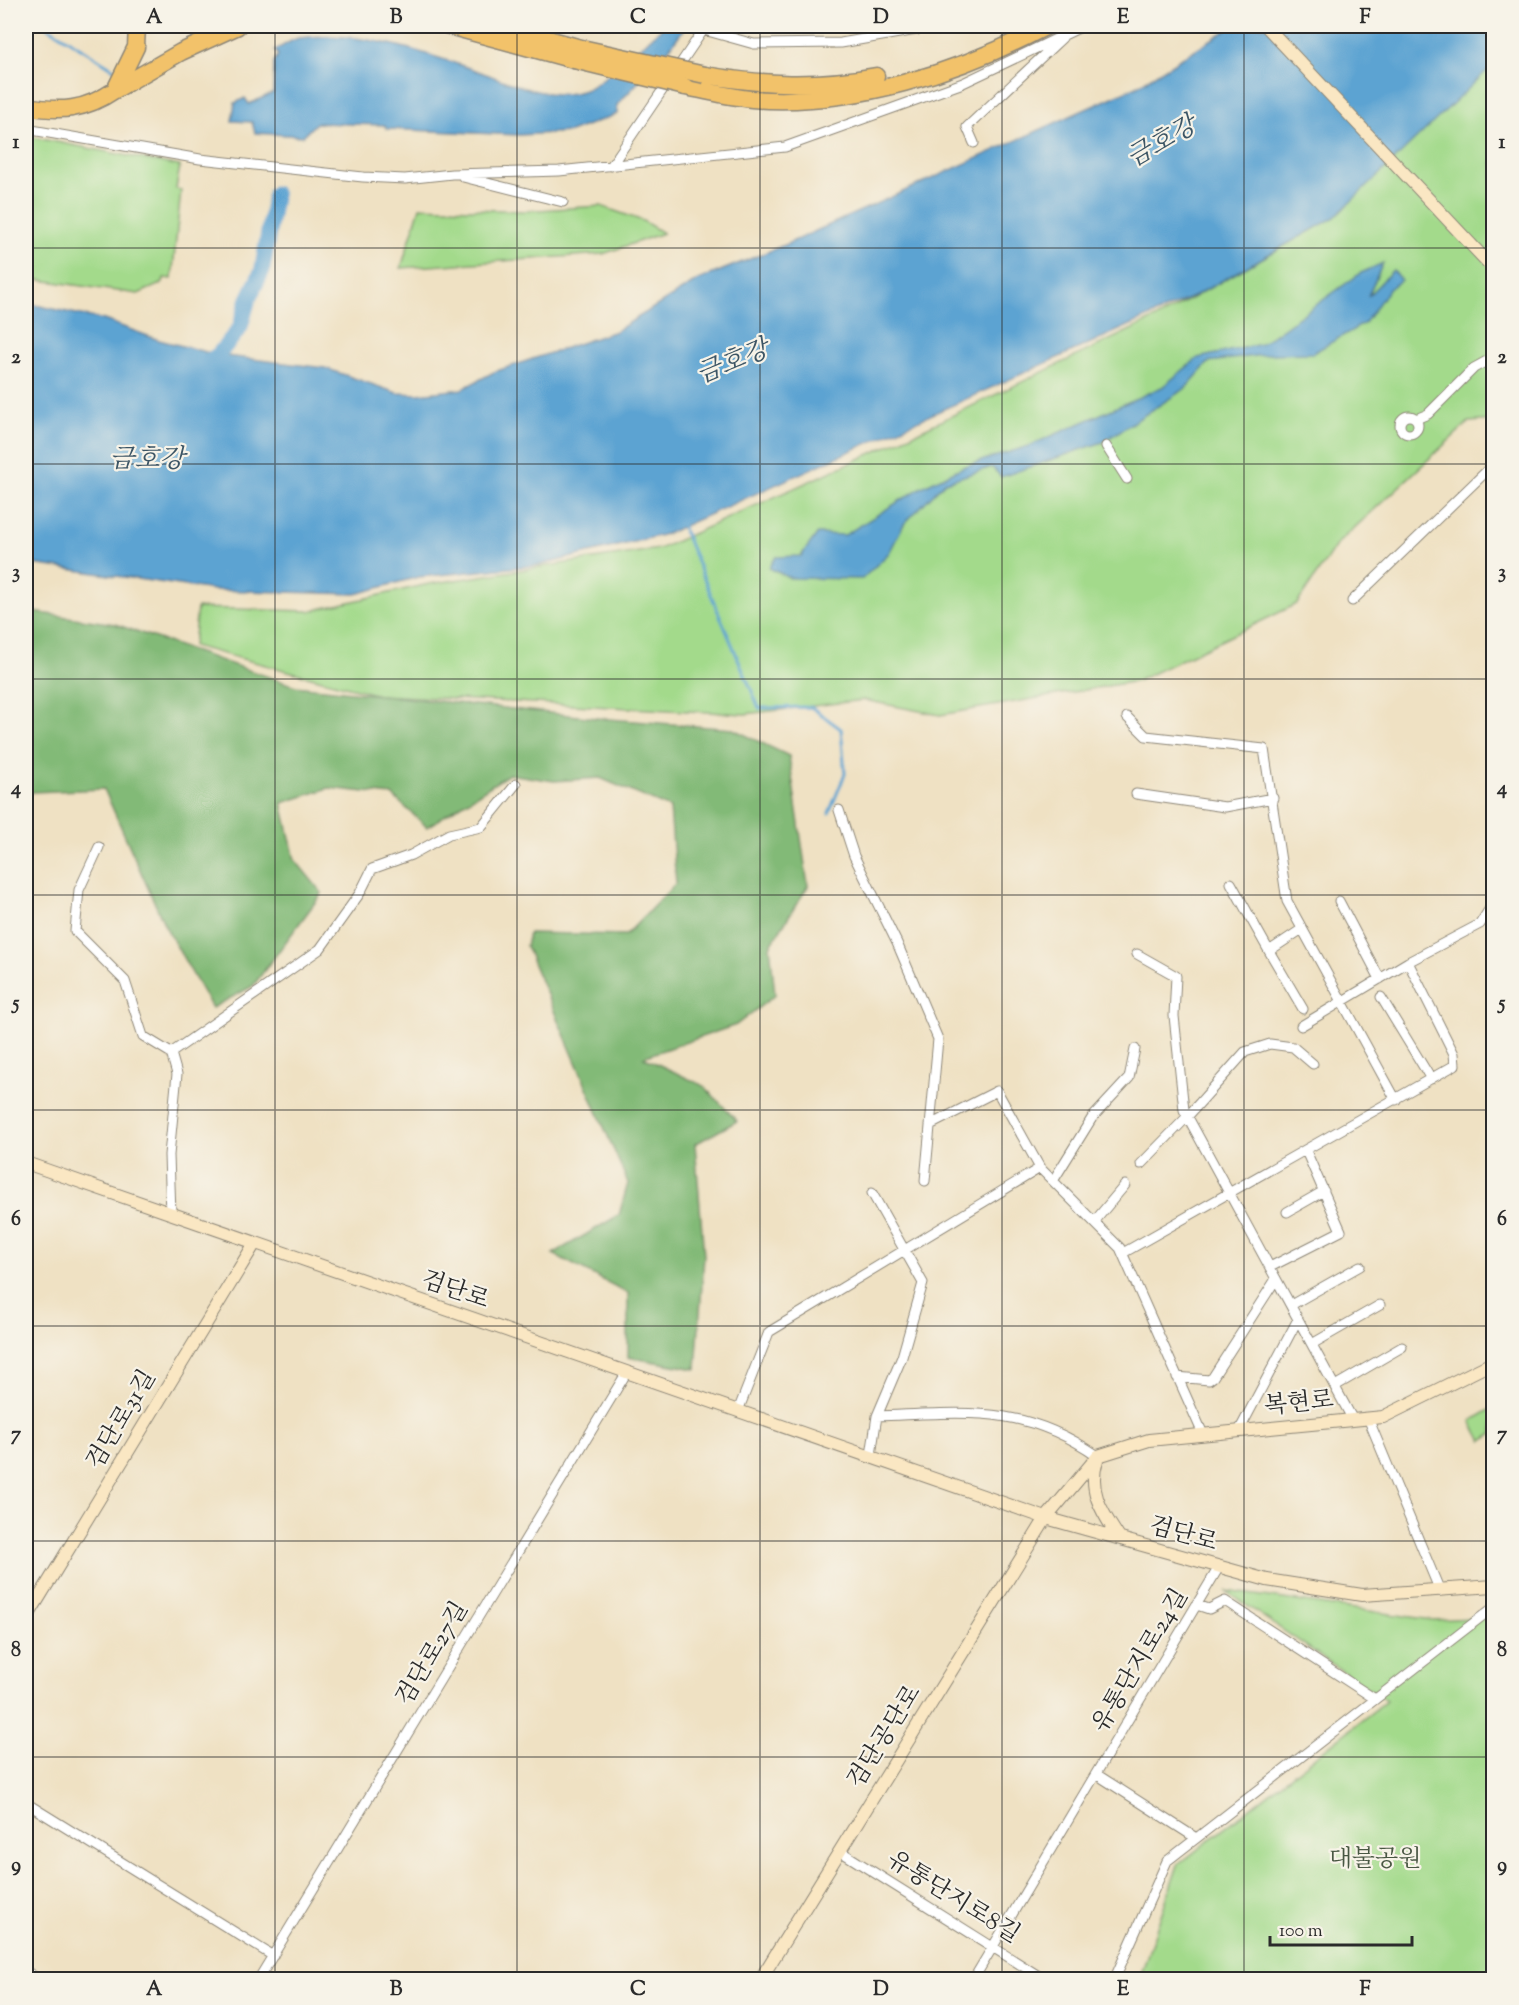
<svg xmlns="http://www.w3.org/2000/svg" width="1519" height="2005" viewBox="0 0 1519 2005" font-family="'Sorts Mill Goudy','Noto Serif KR',serif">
  <rect width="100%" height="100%" fill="#f7f3e8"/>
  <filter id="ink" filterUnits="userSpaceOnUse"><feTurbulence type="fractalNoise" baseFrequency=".0167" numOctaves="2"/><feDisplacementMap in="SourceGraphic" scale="12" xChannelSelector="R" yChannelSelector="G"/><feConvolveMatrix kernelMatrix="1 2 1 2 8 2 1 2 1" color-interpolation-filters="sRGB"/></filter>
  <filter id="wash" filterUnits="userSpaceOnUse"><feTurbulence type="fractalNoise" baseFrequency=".008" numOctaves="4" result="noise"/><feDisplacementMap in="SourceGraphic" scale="24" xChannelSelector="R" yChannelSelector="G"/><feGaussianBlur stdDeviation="1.35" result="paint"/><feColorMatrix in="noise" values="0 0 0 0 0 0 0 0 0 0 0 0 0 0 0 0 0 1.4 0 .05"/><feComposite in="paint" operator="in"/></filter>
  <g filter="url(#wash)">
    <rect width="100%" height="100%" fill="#efe1c3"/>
    <path fill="#a3da8b" stroke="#67825b" stroke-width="1.5" d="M1493 53V420L1469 422 1337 544 1297 604 1137 681 940 715 864 700 745 714 379 695 193 646 197 608 310 611 429 584 659 549 903 439 1166 313 1335 217Z
      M26 136 180 166 176 189 181 190 172 279 164 278 163 283 138 294 26 278Z
      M601 206 643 221 663 233 603 254 401 268 420 207 523 211Z
      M1493 1408V1434L1482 1441 1471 1421Z
      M1226 1591 1433 1620 1493 1617V1979L1139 1980 1178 1865 1386 1701Z"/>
    <path fill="#82ba77" stroke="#567251" stroke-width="1.5" d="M26 611 115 624 295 686 597 718 733 729 789 756 808 886 770 946 775 995 736 1025 643 1057 704 1086 737 1121 695 1144 704 1256 696 1369 628 1357V1293L553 1254 619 1215 628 1183 526 946 529 933 626 935 676 883 670 808 600 778 554 781 509 774 427 827 392 795 329 788 282 803 295 860 322 893 253 986 212 1008 165 926 104 789 32 792 26 798Z"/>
    <path fill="#5ca3d2" stroke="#44677e" stroke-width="1.5" d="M664 26H686L668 50 617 105V114L570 132 519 135 387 129 384 125 316 123 303 136 255 133 252 122 232 121 235 103 245 98 249 104 273 93 274 62 278 55 275 50C283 46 291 40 299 38 361 29 429 54 486 74 515 85 556 103 587 89 605 81 648 40 664 26Z
      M1233 26H1493V65L1335 217 1195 296 666 534 540 565 418 577 356 594 214 590 26 563V303L104 320 159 340 218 355 325 368 397 393 418 394 462 389 494 372 616 331 698 280 787 244 1137 86Z
      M1383 263 1368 296 1393 270 1401 280 1388 290 1365 323 1313 353 1270 354 1209 362 1186 388 1103 442 1001 477 992 467 945 482 904 524 889 553 862 579 790 578 769 568 776 557 801 556 817 534 845 535 922 487 965 466 1029 446 1162 387 1198 358 1261 344 1361 273Z"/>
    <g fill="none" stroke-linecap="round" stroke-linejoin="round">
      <path stroke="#5ca3d2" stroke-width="3" d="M46 26 114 69
        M681 524 759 708 811 707 841 729 845 774 829 813"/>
      <path stroke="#5ca3d2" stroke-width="16" d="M199 367 218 355 240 328 248 300 262 271 275 194"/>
    </g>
  </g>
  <g filter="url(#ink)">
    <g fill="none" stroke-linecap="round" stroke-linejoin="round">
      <defs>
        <path id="street" d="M704 30 754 44 841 43 940 26
          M26 129 200 159 363 177 405 179 452 174 559 171 785 147 963 83 1083 26
          M974 143 967 127 1062 38
          M611 166 706 26
          M463 177 563 202
          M1400 425a9 9 0 1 1 18 0a9 9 0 1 1-18 0Z
          M1416 419 1428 414 1474 368 1494 357
          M1106 446 1127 479
          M1352 601 1494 464
          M1127 717 1146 736 1264 749 1287 901 1396 1100
          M1494 717 1491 720 1494 723
          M1136 794 1225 807 1273 798
          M839 810 854 856 897 943 938 1039 925 1181
          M99 847 79 890 75 931 125 981 143 1036 171 1053
          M1231 883 1269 951
          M1339 901 1380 979
          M1302 929 1269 951 1303 1009
          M1137 954 1176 976 1174 1016 1184 1110 1353 1420
          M1381 997 1431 1079
          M1301 1026 1408 962
          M930 1125 997 1091 1040 1168 1120 1248 1203 1434
          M1141 1164 1187 1117 1245 1052 1270 1044 1293 1047 1313 1064
          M1053 1181 1092 1118 1129 1078 1135 1049
          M1287 1212 1324 1191
          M171 1214 169 1155 177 1074 171 1053 320 949 360 893 372 869 411 855 449 834 481 827 516 784
          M1094 1222 1125 1185
          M1123 1253 1455 1065 1454 1054 1408 962 1480 924 1494 902
          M1270 1267 1341 1231 1306 1151
          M1291 1305 1360 1266
          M1312 1344 1380 1305
          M1177 1377 1209 1380 1213 1377 1276 1279
          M1335 1386 1402 1347
          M738 1411 769 1332 1040 1168
          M877 1416C964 1413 1022 1403 1098 1456
          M1368 1418 1440 1591
          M1239 1431 1298 1319
          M871 1455 877 1416 902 1357 923 1283 872 1193
          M1197 1605 1209 1609 1225 1601 1375 1699
          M1096 1774 1196 1838
          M26 1803 273 1956
          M840 1851 1045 1980
          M26 1971 39 1980
          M258 1980 627 1372
          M973 1980 1219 1567
          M1114 1980 1167 1861 1494 1607"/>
        <path id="secondary" d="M1266 26 1494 269
          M26 1163 1046 1518 1267 1580 1362 1595 1494 1586
          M1097 1460C1087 1492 1103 1513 1119 1538
          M26 1619 255 1243
          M760 1980 1046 1518 1098 1456 1149 1440 1383 1417 1494 1362"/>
        <path id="highway" d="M137 26 136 47 115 90 181 52 238 26
          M449 26 574 60
          M501 26 577 47
          M705 75C764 85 817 87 876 76
          M685 87C707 91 730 97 752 99 852 107 960 72 1047 26
          M26 106C61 112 84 111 115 90"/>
      </defs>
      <use href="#street" stroke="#8d8677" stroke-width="11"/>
      <use href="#secondary" stroke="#8d8677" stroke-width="14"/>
      <use href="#highway" stroke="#8d8677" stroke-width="19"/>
      <use href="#street" stroke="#fff" stroke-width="9"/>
      <use href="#secondary" stroke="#fae7c3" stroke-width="12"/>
      <use href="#highway" stroke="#f2c26a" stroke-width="16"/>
      <defs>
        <path id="highway-bridge" d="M577 47 705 75
          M574 60 685 87"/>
      </defs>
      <use href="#highway-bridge" stroke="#8d8677" stroke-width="19" stroke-linecap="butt"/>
      <use href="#highway-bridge" stroke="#f2c26a" stroke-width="16"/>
    </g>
  </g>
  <path fill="none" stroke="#2b2b2b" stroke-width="1.5" stroke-opacity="0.55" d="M275 26V1980M517 26V1980M760 26V1980M1002 26V1980M1244 26V1980M26 248H1494M26 464H1494M26 679H1494M26 895H1494M26 1110H1494M26 1326H1494M26 1541H1494M26 1757H1494"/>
  <g text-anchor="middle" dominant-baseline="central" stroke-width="4.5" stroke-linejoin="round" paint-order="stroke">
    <g font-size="24" fill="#2b2b2b" stroke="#f7f3e8">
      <text transform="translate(455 1291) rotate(19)">검단로</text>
      <text transform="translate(1299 1404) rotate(-6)">복현로</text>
      <text transform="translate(122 1420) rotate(-59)">검단로31길</text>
      <text transform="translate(1183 1535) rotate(16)">검단로</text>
      <text transform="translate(433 1654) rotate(-59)">검단로27길</text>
      <text transform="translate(1141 1661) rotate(-59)">유통단지로24길</text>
      <text transform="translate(885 1737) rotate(-58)">검단공단로</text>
      <text transform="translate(953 1898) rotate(32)">유통단지로8길</text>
    </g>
    <g font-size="24" fill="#495743" stroke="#f7f3e8">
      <text x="1375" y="1860">대불공원</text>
    </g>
    <g font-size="26" font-style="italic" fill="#3c5565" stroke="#f7f3e8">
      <text transform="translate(1162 143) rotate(-30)">금호강</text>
      <text transform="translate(733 363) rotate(-22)">금호강</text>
      <text x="147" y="460">금호강</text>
    </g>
  </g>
  <rect width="1519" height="2005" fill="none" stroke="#f7f3e8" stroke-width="66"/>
  <path d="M1270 1936v9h142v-9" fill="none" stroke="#2b2b2b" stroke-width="3"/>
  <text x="1279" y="1936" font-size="18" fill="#2b2b2b" stroke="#f7f3e8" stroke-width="4.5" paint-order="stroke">100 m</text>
  <rect x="33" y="33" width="1453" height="1939" fill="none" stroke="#2b2b2b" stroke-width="2"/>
  <g font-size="20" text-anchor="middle" font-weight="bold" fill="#2b2b2b">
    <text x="154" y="23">A</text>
    <text x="396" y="23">B</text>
    <text x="638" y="23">C</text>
    <text x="881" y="23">D</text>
    <text x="1123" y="23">E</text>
    <text x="1365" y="23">F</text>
    <text x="16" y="148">1</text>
    <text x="1502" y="148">1</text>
    <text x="16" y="363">2</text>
    <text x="1502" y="363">2</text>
    <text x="16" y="578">3</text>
    <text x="1502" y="578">3</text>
    <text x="16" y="794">4</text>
    <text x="1502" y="794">4</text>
    <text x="16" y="1009">5</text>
    <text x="1502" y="1009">5</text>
    <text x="16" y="1225">6</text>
    <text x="1502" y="1225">6</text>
    <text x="16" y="1440">7</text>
    <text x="1502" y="1440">7</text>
    <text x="16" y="1656">8</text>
    <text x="1502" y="1656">8</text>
    <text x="16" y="1871">9</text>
    <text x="1502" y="1871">9</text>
    <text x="154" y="1995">A</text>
    <text x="396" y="1995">B</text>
    <text x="638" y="1995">C</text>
    <text x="881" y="1995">D</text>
    <text x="1123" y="1995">E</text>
    <text x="1365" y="1995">F</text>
  </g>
</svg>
